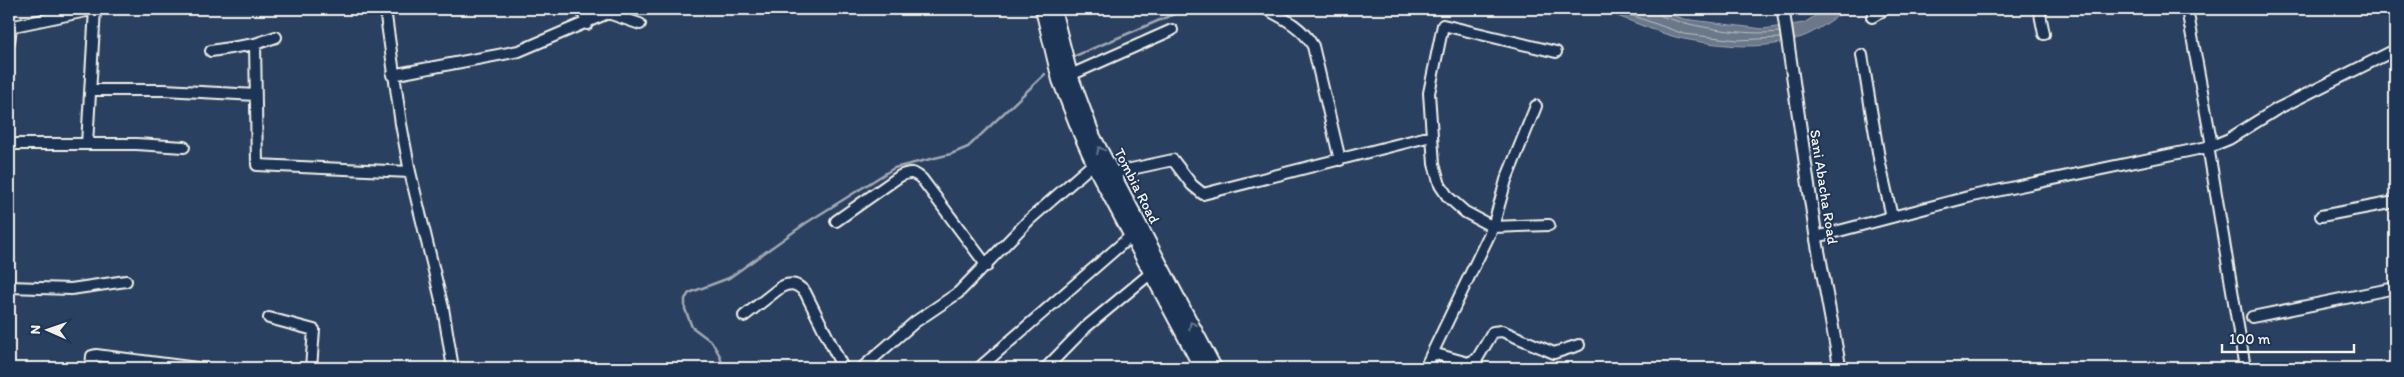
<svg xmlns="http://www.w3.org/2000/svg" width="2404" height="377" viewBox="0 0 2404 377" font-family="Itim,sans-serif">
  <rect width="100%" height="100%" fill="#2a4060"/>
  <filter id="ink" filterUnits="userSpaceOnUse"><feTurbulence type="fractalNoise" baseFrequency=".02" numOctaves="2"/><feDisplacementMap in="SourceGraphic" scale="10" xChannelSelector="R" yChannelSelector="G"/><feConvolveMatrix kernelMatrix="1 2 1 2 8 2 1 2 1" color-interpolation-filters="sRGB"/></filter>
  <g filter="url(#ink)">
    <path fill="#6a788a" stroke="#a1a8b0" d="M1597 9H1656L1684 19 1763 29 1804 23 1826 9H1847C1833 19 1818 31 1802 37 1766 51 1721 46 1684 39 1658 34 1624 17 1597 9Z"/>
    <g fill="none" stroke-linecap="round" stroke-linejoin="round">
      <path stroke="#bdc1c2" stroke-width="1" d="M1614 9 1684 34 1738 40 1780 38
        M1658 9 1661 16C1692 27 1746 36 1779 32"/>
      <path stroke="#a1a8b0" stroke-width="2.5" d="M1075 56 1186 9
        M723 368 720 356 712 342 692 327 685 309V299L689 293 729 278 806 223 894 168 951 154 968 147 1045 74"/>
      <defs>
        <path id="minor" d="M385 9 401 124 410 172 443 308 453 368
          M582 9 587 24
          M1266 9C1285 19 1302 27 1313 46L1340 160
          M2039 9 2044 34
          M2187 9 2212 146
          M1872 17 1885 9
          M9 27 96 9
          M9 42 11 27
          M255 44 257 165 410 172
          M211 51 255 44 276 37
          M1862 55 1880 164 1892 217
          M392 75 519 51 608 13 640 24
          M1066 77 1172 30
          M91 90H164L256 95
          M9 144H136L184 147
          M87 144 95 9
          M2208 146 2245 368
          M1108 174 1173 160 1192 185 1203 194 1431 136
          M2321 216 2395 202
          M836 221 900 176C910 171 914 172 922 179L987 266
          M1549 225 1493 227 1465 212 1448 197 1440 185 1434 164 1429 93 1443 25 1556 52
          M1816 237 1972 196 2212 146 2229 139 2277 109 2395 50
          M9 287 71 289 126 281
          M744 316 781 287C792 282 797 284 805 292L843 368
          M2252 317 2395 288
          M269 318 314 330 311 368
          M1432 353 1468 363 1477 359 1493 332 1502 331 1554 353 1579 345
          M91 368 92 356 96 355 197 368
          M862 368 915 322 958 293 1029 220 1094 163
          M979 368 1132 235
          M1046 368 1086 327 1151 273
          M1425 368 1493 227 1506 180 1536 106"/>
        <path id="tertiary" d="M1783 9 1816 237 1840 368"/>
        <path id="secondary" d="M1043 9 1060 80 1081 134 1100 176 1202 368
          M1053 9 1070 75 1093 137 1214 368"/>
      </defs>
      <use href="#minor" stroke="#f4f1e8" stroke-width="14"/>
      <use href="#tertiary" stroke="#f4f1e8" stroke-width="15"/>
      <use href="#secondary" stroke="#f4f1e8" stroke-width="18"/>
      <use href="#minor" stroke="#1d3557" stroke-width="10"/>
      <use href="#tertiary" stroke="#1d3557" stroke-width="11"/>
      <use href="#secondary" stroke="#1d3557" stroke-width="14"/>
    </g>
    <defs><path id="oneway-chevron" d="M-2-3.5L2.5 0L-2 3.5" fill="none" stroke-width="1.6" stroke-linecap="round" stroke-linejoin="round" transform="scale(1.25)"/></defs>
    <g stroke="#68778a">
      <use href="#oneway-chevron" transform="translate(1100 150) rotate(-116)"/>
      <use href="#oneway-chevron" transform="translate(1192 325) rotate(-118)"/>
    </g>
  </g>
  <g text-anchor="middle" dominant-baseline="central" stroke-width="4" stroke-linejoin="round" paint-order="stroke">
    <g font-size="15" fill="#f4f1e8" stroke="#1d3557">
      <text transform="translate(1137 186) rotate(63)">Tombia Road</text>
      <text transform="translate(1824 187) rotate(81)">Sani Abacha Road</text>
    </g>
  </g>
  <rect width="2404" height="377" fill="none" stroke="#1d3557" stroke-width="30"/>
  <rect x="15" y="15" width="2374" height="347" fill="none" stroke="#f4f1e8" stroke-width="2" filter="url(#ink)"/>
  <g transform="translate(48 330) rotate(272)" stroke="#1d3557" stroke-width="4" paint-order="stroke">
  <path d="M0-4L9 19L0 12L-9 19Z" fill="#f4f1e8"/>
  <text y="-8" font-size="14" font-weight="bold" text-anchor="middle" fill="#f4f1e8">N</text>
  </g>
  <path d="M2222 344v8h132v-8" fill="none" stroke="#f4f1e8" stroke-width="2.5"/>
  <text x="2229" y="344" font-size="15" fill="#f4f1e8" stroke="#1d3557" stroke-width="4" paint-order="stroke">100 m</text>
</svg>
